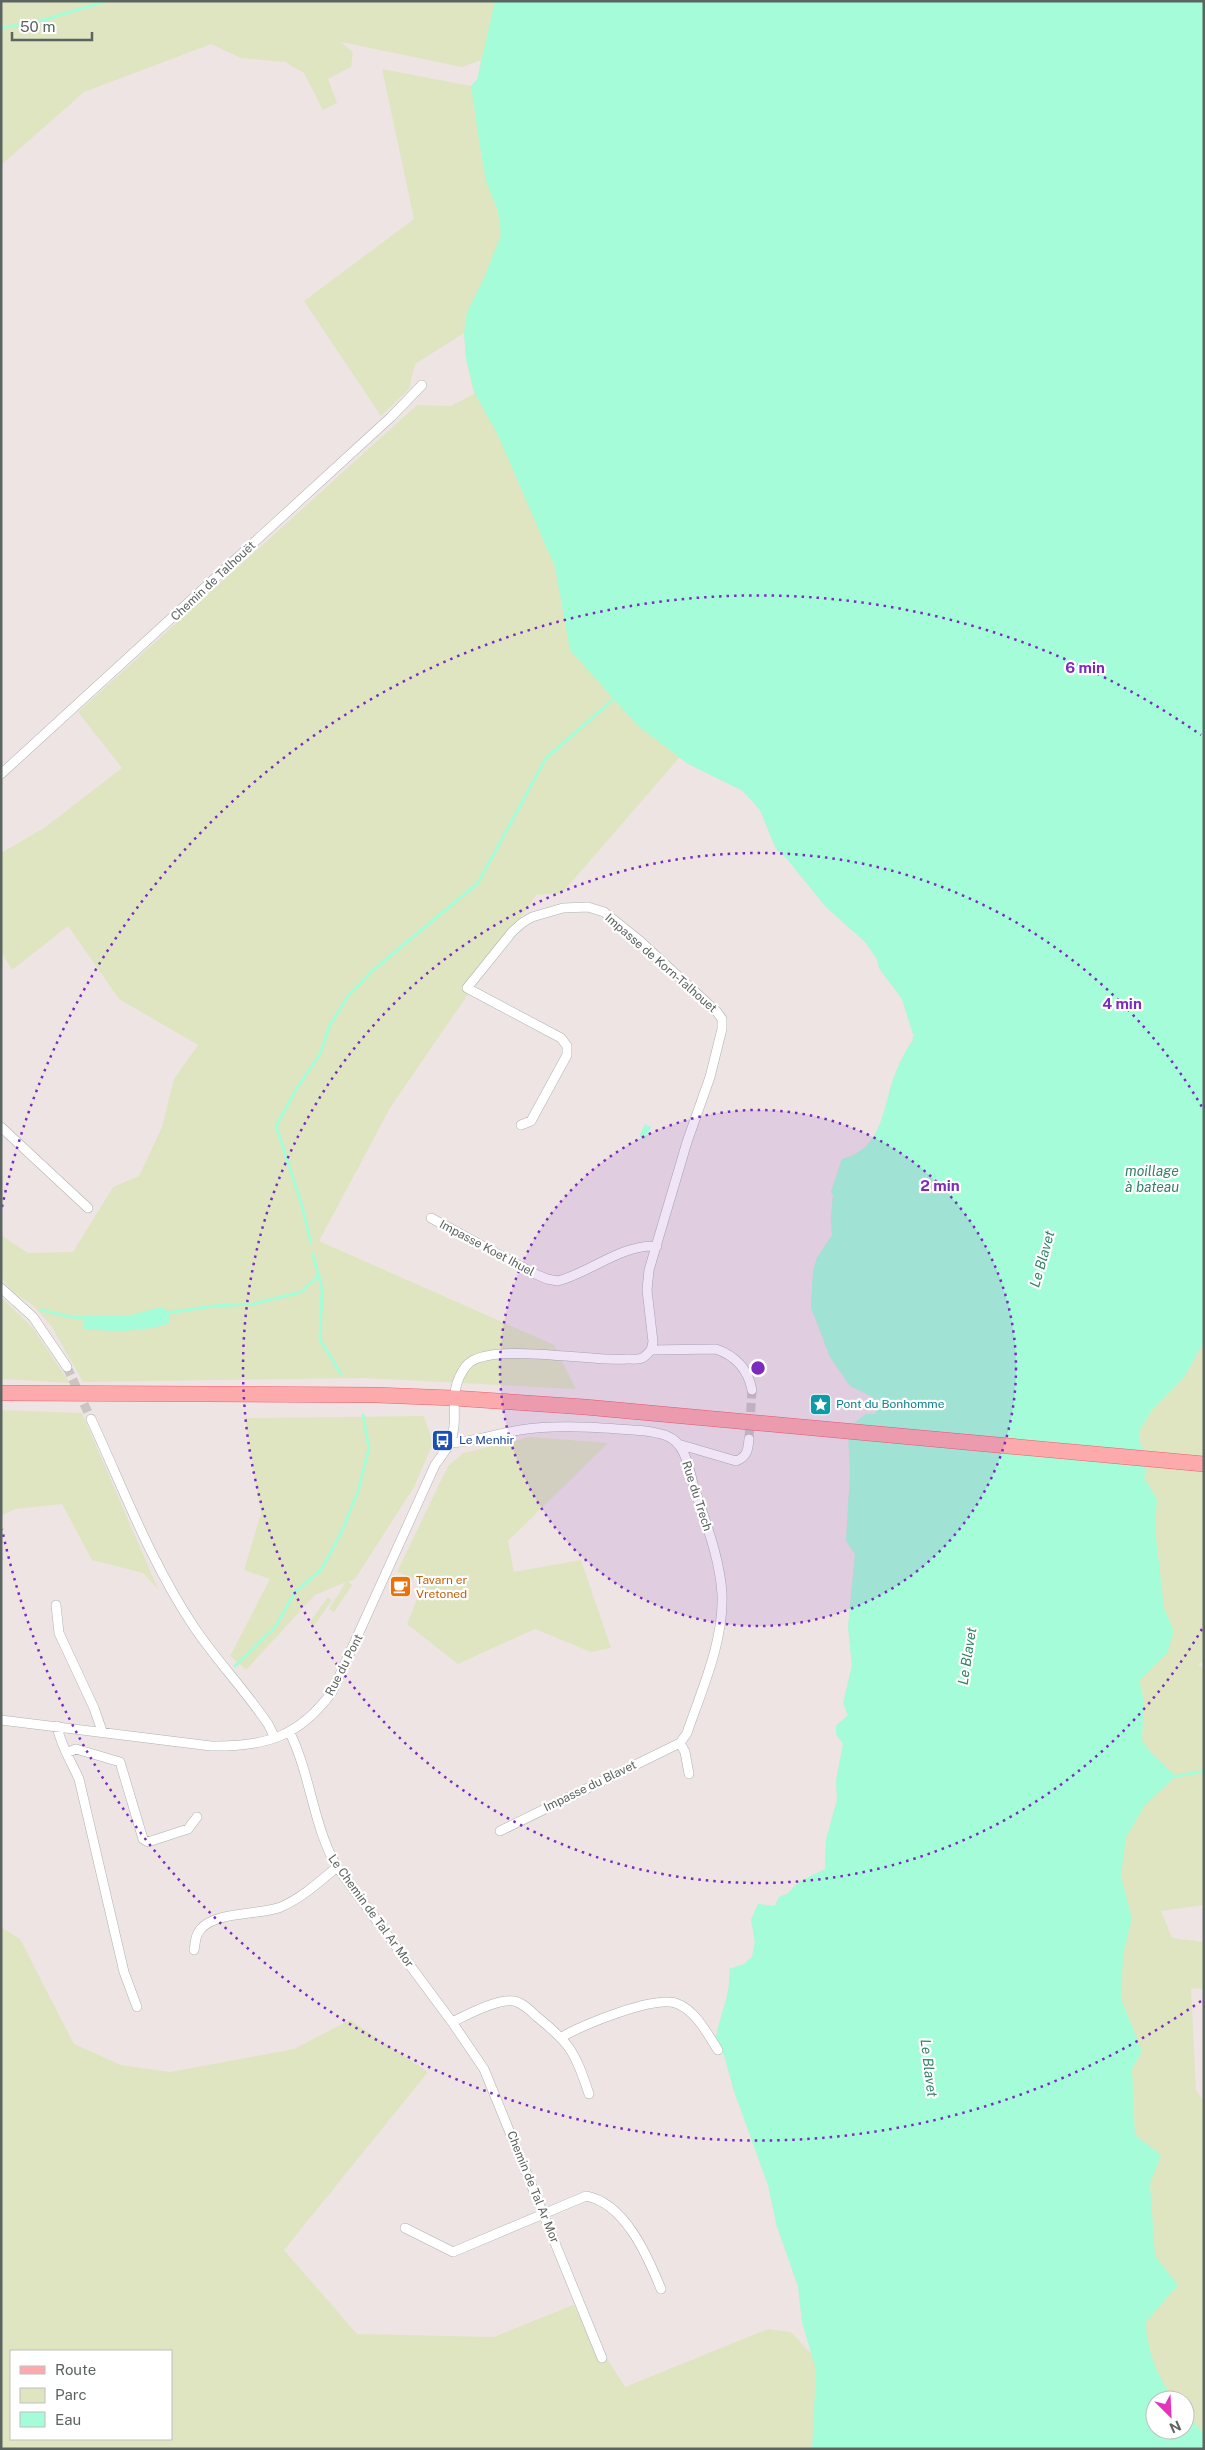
<svg xmlns="http://www.w3.org/2000/svg" width="1205" height="2450" viewBox="0 0 1205 2450" font-family="'Public Sans',sans-serif">
  <rect width="100%" height="100%" fill="#eee4e4"/>
  <path fill="#dfe5c1" fill-rule="evenodd" d="M1 1H1204L850 1386 830 1357 811 1307 813 1271 817 1258 832 1235 831 1218 833 1195 831 1192 842 1159C879 1150 882 1116 891 1086 896 1070 903 1054 913 1040L912 1037H914L902 999 879 968 877 959 865 942 826 907 787 859 776 849 760 810 743 791 679 758 562 893 536 895 390 1108 319 1241 554 1345 576 1389 363 1378 83 1382 52 1327 34 1306 12 1291 1 1277V1235L28 1253 73 1252 113 1187 139 1176 162 1127 174 1079 198 1045 119 999 68 926 12 970 1 952V853L44 828 122 768 78 712 417 405 451 406 474 394 466 359 464 333 415 364 409 389 381 416 304 301 414 219 382 69 471 86 477 80 481 60 462 67 341 42 353 52 351 67 328 79 337 103 323 110 304 73 285 62 241 58 211 44 84 92 1 165Z
    M1 1297 32 1327 70 1383 1 1379Z
    M1204 1341V1660L1198 1665 1204 1667V1905L1161 1911 1172 1938 1204 1942V1989L1191 1988 1196 2090 1204 2102V2449H1142L1067 2197 1144 1450 1139 1442 1140 1430 1152 1410 1185 1376ZM1155 2400H1185V2430H1155Z
    M1 1410 82 1413 158 1589 143 1573 92 1560 62 1504 15 1509 1 1516Z
    M424 1416 433 1443 414 1487 355 1579 348 1582 352 1585 334 1612 329 1609 346 1582 315 1595 246 1670 230 1656 270 1579 244 1570 261 1513 245 1418Z
    M530 1437 608 1443 508 1541 514 1572 581 1560 611 1648 591 1652 535 1629 458 1664 407 1624 424 1582 397 1572 448 1466 463 1453Z
    M850 1474 916 2449H1V1927L20 1939 74 2044 121 2065 170 2072 294 2049 350 2020 428 2072 284 2250 357 2334 494 2337 573 2305 625 2387 768 2329 791 2332 813 2356 802 2322 798 2286 777 2227 768 2185 734 2091 724 2055 715 2044C718 2017 732 1996 729 1969L744 1964 752 1957 755 1942 751 1920 758 1904 775 1906 779 1897 787 1894 799 1882 825 1869 826 1840 837 1800 836 1781 843 1744 836 1734V1726L848 1715 843 1703 852 1666 848 1627 855 1554 846 1541ZM11 2351H171V2439H11Z
    M328 1597 332 1600 314 1626 309 1623Z"/>
  <path fill="#a5fcd8" d="M495 1H1204V1341L1185 1376 1152 1410 1140 1430 1139 1442 1144 1450 1148 1463 1144 1478 1157 1499 1155 1529 1164 1608 1174 1632 1167 1653 1139 1681 1144 1699 1142 1740 1151 1753 1176 1776 1145 1805 1126 1837 1121 1877 1132 1918 1123 1955 1121 1999 1142 2051 1132 2069 1135 2135 1161 2155 1150 2184 1155 2256 1178 2285 1146 2322C1146 2348 1158 2380 1175 2400H1155V2430H1185V2412L1204 2434V2449H812L816 2370 802 2322 798 2286 777 2227 768 2185 734 2091 724 2055 715 2044C718 2017 732 1996 729 1969L744 1964 752 1957 755 1942 751 1920 758 1904 775 1906 779 1897 787 1894 799 1882 825 1869 826 1840 837 1800 836 1781 843 1744 836 1734V1726L848 1715 843 1703 852 1666 848 1627 855 1554 846 1541 850 1474 848 1432 854 1423 866 1414H876L874 1398 850 1386 830 1357 811 1307 813 1271 817 1258 832 1235 831 1218 833 1195 831 1192 842 1159C879 1150 882 1116 891 1086 896 1070 903 1054 913 1040L912 1037H914L902 999 879 968 877 959 865 942 826 907 787 859 776 849 760 810 743 791 688 764 637 725 570 650 555 567 497 433 475 394 466 359 464 333 467 312 484 278 501 235 498 211 486 181 480 147 471 86 477 80Z
    M645 1124 651 1127 645 1139 639 1136Z
    M161 1307 169 1311 170 1323C145 1332 111 1332 84 1329L83 1320 85 1316 131 1315Z"/>
  <g fill="none" stroke-linecap="round" stroke-linejoin="round">
    <path stroke="#a5fcd8" stroke-width="3" d="M1 28 47 19 106 1
      M311 1243 302 1206 276 1126 297 1088 320 1054 330 1025 348 996 372 971 478 883 546 758 616 697
      M313 1255 322 1288 320 1340 341 1374
      M41 1310 71 1317 87 1318
      M167 1313 213 1306 253 1304 301 1292 318 1276
      M235 1666 276 1626 295 1592 321 1570 341 1533 358 1491 369 1448 363 1415
      M1173 1777 1204 1771"/>
    <path stroke="#cac4c3" stroke-width="9" stroke-dasharray="9 4.5" stroke-linecap="butt" d="M67 1367 91 1419
      M749 1439 752 1390"/>
    <defs>
      <path id="minor" d="M1 774 391 417 422 385
        M521 1125 531 1121 567 1055V1046L561 1038 467 988 512 932 522 923 532 917 563 908 588 907 604 912 640 941 717 1012 722 1019V1029L710 1077 687 1142 649 1270 647 1290 653 1342 651 1350
        M1 1127 88 1208
        M431 1218 533 1273 547 1279 558 1281C591 1272 622 1244 657 1246
        M1 1288 33 1317 67 1367
        M91 1419C123 1488 151 1563 194 1627 217 1661 245 1690 268 1724L275 1738
        M449 1443C475 1442 495 1434 520 1430 553 1425 585 1427 618 1429 633 1430 653 1430 667 1436 686 1443 689 1470 694 1487 705 1521 720 1558 722 1594 724 1641 702 1689 687 1733L680 1743
        M678 1444 736 1461C747 1457 748 1450 749 1439
        M56 1605 59 1633 94 1708 102 1731
        M1 1720 211 1746C265 1747 299 1737 332 1692L435 1465C440 1458 446 1450 450 1443 461 1416 445 1394 466 1366 486 1340 594 1363 627 1359 631 1359 638 1360 642 1358 645 1357 649 1352 651 1350L716 1349C736 1356 748 1369 752 1390
        M57 1726C60 1744 71 1761 79 1779L124 1972 137 2007
        M290 1733C311 1776 313 1826 337 1867L452 2022 484 2069 602 2358
        M680 1743 685 1752 689 1774
        M68 1752 76 1749 120 1762 143 1839 148 1842 188 1829 197 1817
        M500 1831 680 1743
        M194 1950C195 1946 195 1940 197 1935 207 1910 259 1916 281 1907 303 1897 319 1882 337 1867
        M452 2022C467 2015 498 1998 514 2001 523 2003 530 2010 536 2016 571 2044 575 2052 589 2094
        M562 2037C581 2025 658 1994 678 2004 696 2011 708 2035 718 2050
        M405 2228 453 2252 586 2196C625 2203 648 2257 661 2289"/>
      <path id="primary" d="M1 1393 376 1395 453 1398 585 1407 1204 1464"/>
    </defs>
    <use href="#minor" stroke="#adb3b2" stroke-width="10"/>
    <use href="#primary" stroke="#ed5e70" stroke-width="16"/>
    <use href="#minor" stroke="#fff" stroke-width="9"/>
    <use href="#primary" stroke="#fcaaab" stroke-width="15"/>
  </g>
  <circle cx="758" cy="1368" r="258" fill="#7b2cbf" fill-opacity=".12"/>
  <g fill="none" stroke="#7b2cbf" stroke-width="2.5" stroke-dasharray="2.5 5">
    <circle cx="758" cy="1368" r="258"/>
    <path d="M1202 1629A515 515 0 1 1 1202 1107"/>
    <path d="M1201 2001A773 773 0 0 1 2 1529M2 1207A773 773 0 0 1 1201 735"/>
  </g>
  <defs>
    <symbol id="sight-square" viewBox="-11 -11 22 22"><rect x="-9" y="-9" width="18" height="18" rx="4" fill="#0f9aa8" stroke="#fff"/><path d="M0-6L1.8-2.2L6-1.7L2.9 1.2L3.7 5.4L0 3.3L-3.7 5.4L-2.9 1.2L-6-1.7L-1.8-2.2Z" fill="#fff"/></symbol>
    <symbol id="bus-square" viewBox="-11 -11 22 22"><rect x="-9" y="-9" width="18" height="18" rx="4" fill="#1a4fb4" stroke="#fff"/><path d="M-5-6H5V4H4V6H2V4H-2V6H-4V4H-5ZM-3.5-4V0h7V-4ZM-3.5 1.2v1.5H-2V1.2ZM2 1.2v1.5H3.5V1.2Z" fill="#fff"/></symbol>
    <symbol id="cafe-square" viewBox="-11 -11 22 22"><rect x="-9" y="-9" width="18" height="18" rx="4" fill="#e8710a" stroke="#fff"/><path d="M-5.5-4.5H6V0H3Q3 3.5 0 3.5H-2.5Q-5.5 3.5-5.5 0ZM3-3.2v2h1.7v-2ZM-6 4.5H4V6H-6Z" fill="#fff"/></symbol>
  </defs>
  <g fill-rule="evenodd">
    <use href="#sight-square" x="808" y="1392" width="25" height="25"/>
    <use href="#bus-square" x="430" y="1428" width="25" height="25"/>
    <use href="#cafe-square" x="388" y="1574" width="25" height="25"/>
  </g>
  <g text-anchor="middle" dominant-baseline="central" stroke-width="4.5" stroke-linejoin="round" paint-order="stroke">
    <g font-size="12" fill="#5c6461" stroke="#fff">
      <text transform="translate(213 581) rotate(-43)">Chemin de Talhouët</text>
      <text transform="translate(661 963) rotate(41)">Impasse de Korn-Talhouet</text>
      <text transform="translate(487 1248) rotate(28)">Impasse Koet Ihuel</text>
      <text transform="translate(697 1496) rotate(72)">Rue du Trech</text>
      <text transform="translate(344 1665) rotate(-63)">Rue du Pont</text>
      <text transform="translate(590 1786) rotate(-26)">Impasse du Blavet</text>
      <text transform="translate(371 1911) rotate(54)">Le Chemin de Tal Ar Mor</text>
      <text transform="translate(533 2187) rotate(68)">Chemin de Tal Ar Mor</text>
    </g>
    <g font-size="12" fill="#0d838f" stroke="#fff" text-anchor="start">
      <text x="836" y="1404">Pont du Bonhomme</text>
    </g>
    <g font-size="12" fill="#164399" stroke="#fff" text-anchor="start">
      <text x="459" y="1440">Le Menhir</text>
    </g>
    <g font-size="12" fill="#c56008" stroke="#fff" text-anchor="start">
      <text x="416" y="1580">Tavarn er<tspan x="416" dy="14">Vretoned</tspan></text>
    </g>
    <g font-size="14" font-style="italic" fill="#358268" stroke="#fff">
      <text x="1152" y="1171">moillage<tspan x="1152" dy="16">à bateau</tspan></text>
      <text transform="translate(1042 1259) rotate(-74)">Le Blavet</text>
      <text transform="translate(967 1656) rotate(-81)">Le Blavet</text>
      <text transform="translate(929 2068) rotate(83)">Le Blavet</text>
    </g>
  </g>
  <circle cx="758" cy="1368" r="8" fill="#7b2cbf" stroke="#fff" stroke-width="2.5"/>
  <g font-size="15" text-anchor="middle" font-weight="bold" fill="#7b2cbf" stroke="#fff" stroke-width="4.5" stroke-linejoin="round" paint-order="stroke">
    <text x="1085" y="673">6 min</text>
    <text x="1122" y="1009">4 min</text>
    <text x="940" y="1191">2 min</text>
  </g>
  <rect width="1205" height="2450" fill="none" stroke="#5c6461" stroke-width="5"/>
  <rect x="10" y="2350" width="162" height="90" fill="#ffffff" stroke="#bec1c0"/>
  <rect x="20" y="2366" width="25" height="8" fill="#fcaaab" stroke="#bec1c0"/>
  <text x="55" y="2375" font-size="15" fill="#5c6461">Route</text>
  <rect x="20" y="2388" width="25" height="15" fill="#dfe5c1" stroke="#bec1c0"/>
  <text x="55" y="2400" font-size="15" fill="#5c6461">Parc</text>
  <rect x="20" y="2412" width="25" height="15" fill="#a5fcd8" stroke="#bec1c0"/>
  <text x="55" y="2425" font-size="15" fill="#5c6461">Eau</text>
  <g transform="translate(1170 2415) rotate(156)"><circle r="24" fill="#ffffff" stroke="#bec1c0"/>
  <path d="M0-4L9 19L0 12L-9 19Z" fill="#e334bb"/>
  <text y="-8" font-size="14" font-weight="bold" text-anchor="middle" fill="#5c6461">N</text>
  </g>
  <path d="M12 32v8h80v-8" fill="none" stroke="#5c6461" stroke-width="2.5"/>
  <text x="20" y="32" font-size="15" fill="#5c6461" stroke="#ffffff" stroke-width="4" paint-order="stroke">50 m</text>
</svg>
